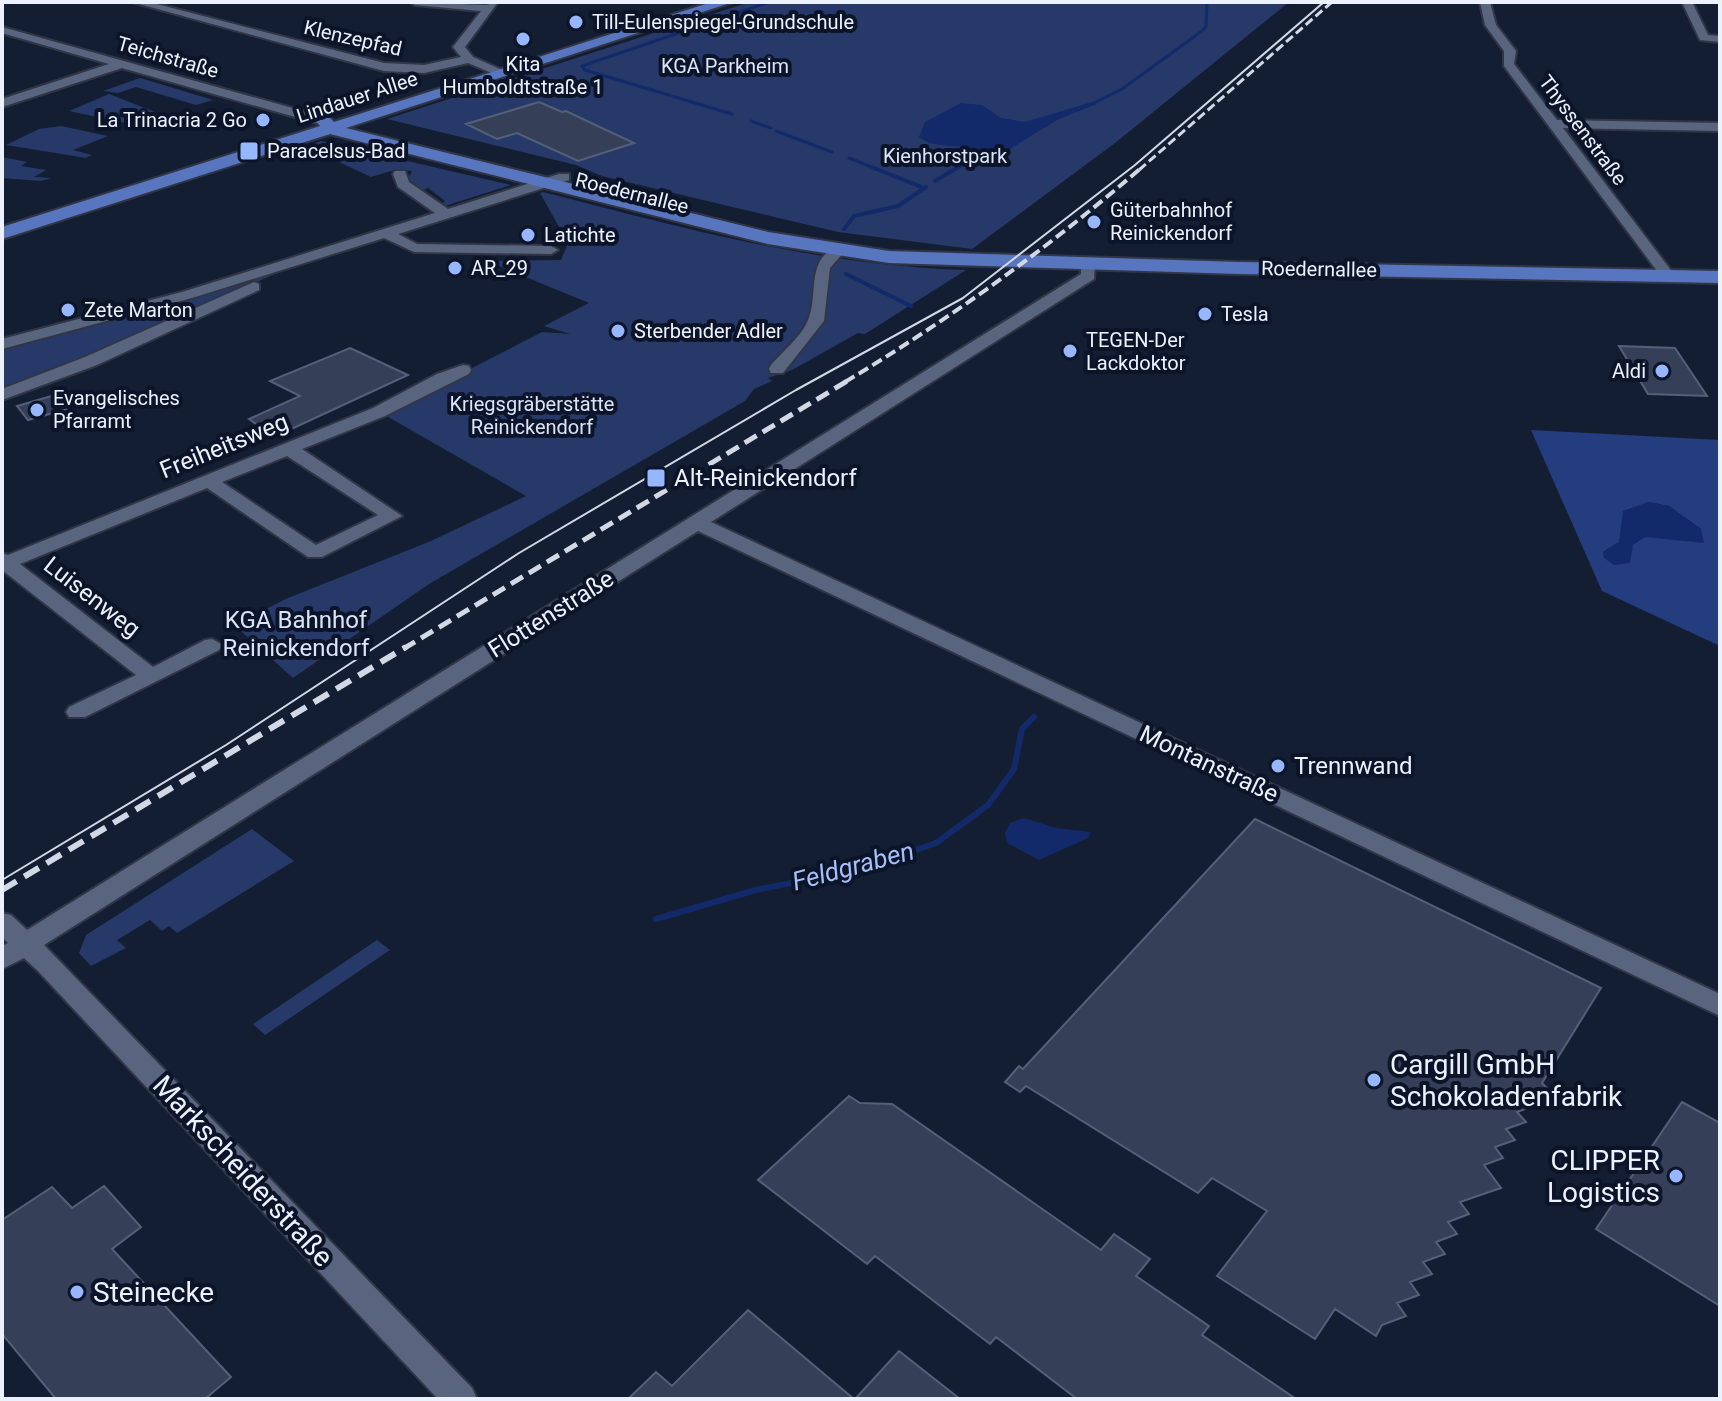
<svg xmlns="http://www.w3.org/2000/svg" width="1722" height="1401" viewBox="0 0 1722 1401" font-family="Roboto,sans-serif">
  <rect width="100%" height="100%" fill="#141e33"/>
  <path fill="#263969" d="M750 2H1289L1115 143 972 249 838 232 602 176 576 165 387 119Z
    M140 78 213 100 196 105 136 87 118 93 103 91Z
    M109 94 155 112 138 120 152 125 149 128 69 111Z
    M61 126 108 136 73 150 92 155 86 158 6 145 39 129Z
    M321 141 511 185 445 206 442 204 445 201 428 188 420 192 407 181 412 171 398 169 371 177 305 146Z
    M2 157 27 162 21 166 46 170 34 177 52 178 41 181 2 178Z
    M543 192C687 229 816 265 966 270L865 334 858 333 792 370 768 378 772 381 754 389 745 401 429 584 293 678 234 625 288 598 431 541 526 496 383 414 542 332 570 334 544 326 589 303 487 261 561 260 568 243 540 193Z
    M295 265 49 375 2 392V347Z
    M252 829 294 861 177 933 169 926 162 931 150 920 117 940 126 948 91 966 79 953 86 935Z
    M377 940 390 950 265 1035 253 1024Z"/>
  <path fill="#233d7f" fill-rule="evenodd" d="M1531 430 1720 440V646L1602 591ZM1648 502 1669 506 1701 529 1645 537 1633 544 1603 552 1619 542Z"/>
  <path fill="#132a6a" d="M1092 102 1097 104 1057 120 1010 149H991L983 155C967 140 938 152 919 137L925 122 961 103 982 105 1001 118 1025 122Z
    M1648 502 1669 506 1701 529 1704 543 1645 537 1633 545 1630 563 1614 565 1604 558 1603 552 1619 542 1623 511Z
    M1024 818 1056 828 1091 832 1088 838 1039 860 1007 843 1005 833 1010 823Z"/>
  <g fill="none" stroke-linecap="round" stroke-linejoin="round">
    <path stroke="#132a6a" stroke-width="3" d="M1088 106 1122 89 1202 31 1206 26 1207 2
      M732 114 585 70 582 66 769 2
      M751 121 771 128
      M776 131 832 152
      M849 158 879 170
      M954 170 987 151"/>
    <path stroke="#132a6a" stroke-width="4" d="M874 168 924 188
      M935 181 957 168
      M844 229 854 216 898 206 926 187
      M846 274 911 306"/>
    <path stroke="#132a6a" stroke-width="6" d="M656 919 756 890 862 869 936 843 988 805 1014 769 1022 729 1034 717"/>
  </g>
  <path fill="#354058" stroke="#546079" stroke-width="2" d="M539 102 562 112 566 111 634 143 578 161 517 133 497 139 466 124Z
    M1619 346 1675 348 1707 396 1648 394Z
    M350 348 408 375 274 437 249 419 300 396 270 381Z
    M51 396 67 409 28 420 17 406Z
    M1255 819 1601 988 1542 1083 1547 1088 1528 1095 1536 1105 1517 1112 1526 1122 1506 1129 1515 1140 1495 1147 1503 1158 1484 1165 1501 1188 1460 1202 1469 1214 1448 1222 1457 1234 1436 1242 1445 1254 1423 1262 1432 1274 1410 1282 1419 1295 1397 1303 1406 1316 1382 1325 1376 1336 1335 1309 1315 1339 1217 1276 1267 1211 1212 1178 1198 1193 1026 1086 1020 1092 1005 1082 1019 1066 1023 1069Z
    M849 1096 860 1103 892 1104 1101 1250 1114 1234 1150 1259 1136 1276 1209 1326 1202 1335 1296 1399H1077L996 1337 990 1344 875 1256 867 1264 758 1180Z
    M1682 1102 1720 1123V1306L1596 1229Z
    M104 1186 141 1227 112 1249 231 1377 205 1399H56L2 1334V1220L52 1187 72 1208Z
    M748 1310 854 1399H628L656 1372 672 1386Z
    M899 1351 960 1399H855Z"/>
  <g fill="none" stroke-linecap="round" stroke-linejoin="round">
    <defs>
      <path id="minor" d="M132 2H149L384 63 424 65 461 57 453 47 481 11 415 5 410 2 486 5 498 2 465 47 473 57 509 73 499 76 468 63 424 73 384 71Z
        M1480 2H1490L1496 25 1516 51 1514 64 1557 120 1720 123V131L1563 128 1673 273V279H1663L1504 66V51L1485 25Z
        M1682 2H1692L1708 35 1720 36V42L1700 40Z
        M2 27 328 118 330 121 320 124 122 68 2 107V99L109 64 2 33Z
        M395 171H405L409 182 448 209 559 174H569V180L398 234 417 244 551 246 558 250 551 254 414 252 384 238 192 298 2 349V339L182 292 435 213 398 187 393 174Z
        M838 247 845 251 830 268 824 321 783 373H771L769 369 771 365C782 352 802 336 808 320 819 295 805 258 838 247Z
        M1088 259 1095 263 1094 279 711 522 1720 994V1016L698 531 44 945 472 1388 477 1399H438L38 971 24 958 2 969V946L8 943 2 937V913L11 915 27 930 1081 274V263Z
        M254 282 259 284V290L97 365 2 400V389L85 357Z
        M463 365 469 366 471 370 469 374 385 416 302 449 402 516 322 557H308L207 488 20 564 153 667 205 640 212 639 223 645 219 650 85 717H69L66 712 69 707 136 675 2 570V553L8 555 373 408 437 374ZM287 456 378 515 316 545 222 482Z"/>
      <path id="major" d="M712 2H733L346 128 768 232 889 251 1239 262 1720 271V283L1239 274 889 263 768 244 330 134 2 239V227L320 126 316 121 318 118H330L334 122Z"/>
    </defs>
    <use href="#minor" stroke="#313647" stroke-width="4"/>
    <use href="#major" stroke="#313647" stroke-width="4"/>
    <use href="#minor" fill="#59657f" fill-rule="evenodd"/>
    <use href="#major" fill="#5876bf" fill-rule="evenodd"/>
    <path stroke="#d2d8e5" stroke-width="2" d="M2 880 226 745 519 553 796 390 963 298 1135 165 1324 2"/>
    <path stroke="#d2d8e5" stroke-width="3" stroke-dasharray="9 4" stroke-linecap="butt" d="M1139 170 1332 2"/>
    <path stroke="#d2d8e5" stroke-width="4" stroke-dasharray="11 5" stroke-linecap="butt" d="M845 382C950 319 1048 248 1141 168"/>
    <path stroke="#d2d8e5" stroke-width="5" stroke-dasharray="14 7" stroke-linecap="butt" d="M403 649 849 380"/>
    <path stroke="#d2d8e5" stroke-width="6" stroke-dasharray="17 9" stroke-linecap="butt" d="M2 890 406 647"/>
  </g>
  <g fill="#96b6fd" stroke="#0c1429" stroke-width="3">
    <circle cx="576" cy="22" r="8"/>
    <circle cx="523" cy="39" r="8"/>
    <circle cx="263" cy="120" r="8"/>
    <rect x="239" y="141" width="20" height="20" rx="4"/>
    <circle cx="1094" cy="222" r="8"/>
    <circle cx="528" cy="235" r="8"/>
    <circle cx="455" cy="268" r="8"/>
    <circle cx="68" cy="310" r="8"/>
    <circle cx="1205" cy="314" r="8"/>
    <circle cx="618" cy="331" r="8"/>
    <circle cx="1070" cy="351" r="8"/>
    <circle cx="1662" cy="371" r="8"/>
    <circle cx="37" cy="410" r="8"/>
    <rect x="646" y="468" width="20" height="20" rx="4"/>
    <circle cx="1278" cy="766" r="8"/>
    <circle cx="1374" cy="1080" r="8"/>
    <circle cx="1676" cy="1176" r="8"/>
    <circle cx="77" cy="1292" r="8"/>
  </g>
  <g text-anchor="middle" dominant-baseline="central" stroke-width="8" stroke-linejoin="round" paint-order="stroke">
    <g font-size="20" fill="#ebf1fd" stroke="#0c1429" text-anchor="start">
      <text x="592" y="22">Till-Eulenspiegel-Grundschule</text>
      <text x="523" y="64" text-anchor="middle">Kita<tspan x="523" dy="23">Humboldtstraße 1</tspan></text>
      <text x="247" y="120" text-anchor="end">La Trinacria 2 Go</text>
      <text x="267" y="151">Paracelsus-Bad</text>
      <text x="1110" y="210">Güterbahnhof<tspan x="1110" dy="23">Reinickendorf</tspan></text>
      <text x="544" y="235">Latichte</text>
      <text x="471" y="268">AR_29</text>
      <text x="84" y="310">Zete Marton</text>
      <text x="1221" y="314">Tesla</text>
      <text x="634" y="331">Sterbender Adler</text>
      <text x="1086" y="340">TEGEN-Der<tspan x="1086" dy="23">Lackdoktor</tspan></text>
      <text x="1646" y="371" text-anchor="end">Aldi</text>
      <text x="53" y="398">Evangelisches<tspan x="53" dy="23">Pfarramt</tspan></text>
    </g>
    <g font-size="20" fill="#ebf1fd" stroke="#0c1429">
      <text transform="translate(353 38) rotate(13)">Klenzepfad</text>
      <text transform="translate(168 57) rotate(16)">Teichstraße</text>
      <text transform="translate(357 97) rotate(-18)">Lindauer Allee</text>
      <text transform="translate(1583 130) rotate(53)">Thyssenstraße</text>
      <text transform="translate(632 193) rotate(14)">Roedernallee</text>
      <text transform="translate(1319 269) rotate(1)">Roedernallee</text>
    </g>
    <g font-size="20" fill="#dae3f7" stroke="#0c1429">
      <text x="725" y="66">KGA Parkheim</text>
      <text x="945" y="156">Kienhorstpark</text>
      <text x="532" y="404">Kriegsgräberstätte<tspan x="532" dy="23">Reinickendorf</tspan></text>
    </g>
    <g font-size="24" fill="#ebf1fd" stroke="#0c1429">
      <text transform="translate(224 446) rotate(-22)">Freiheitsweg</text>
      <text transform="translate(92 597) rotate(38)">Luisenweg</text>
      <text transform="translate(551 614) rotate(-32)">Flottenstraße</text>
      <text transform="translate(1209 764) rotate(25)">Montanstraße</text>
    </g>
    <g font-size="24" fill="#ebf1fd" stroke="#0c1429" text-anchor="start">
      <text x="674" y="478">Alt-Reinickendorf</text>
      <text x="1294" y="766">Trennwand</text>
    </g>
    <g font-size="24" fill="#dae3f7" stroke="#0c1429">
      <text x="296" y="620">KGA Bahnhof<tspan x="296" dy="28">Reinickendorf</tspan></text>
    </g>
    <g font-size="26" font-style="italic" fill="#a5bff9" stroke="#0c1429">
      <text transform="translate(853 866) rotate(-15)">Feldgraben</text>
    </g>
    <g font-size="28" fill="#ebf1fd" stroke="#0c1429" text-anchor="start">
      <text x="1390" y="1064">Cargill GmbH<tspan x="1390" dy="32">Schokoladenfabrik</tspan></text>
      <text x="1660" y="1160" text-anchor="end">CLIPPER<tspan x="1660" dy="32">Logistics</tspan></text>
      <text x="93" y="1292">Steinecke</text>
    </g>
    <g font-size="28" fill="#ebf1fd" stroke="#0c1429">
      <text transform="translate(243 1171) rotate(47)">Markscheiderstraße</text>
    </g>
  </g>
  <rect width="1722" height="1401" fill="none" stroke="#ebf1fd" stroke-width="8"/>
</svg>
